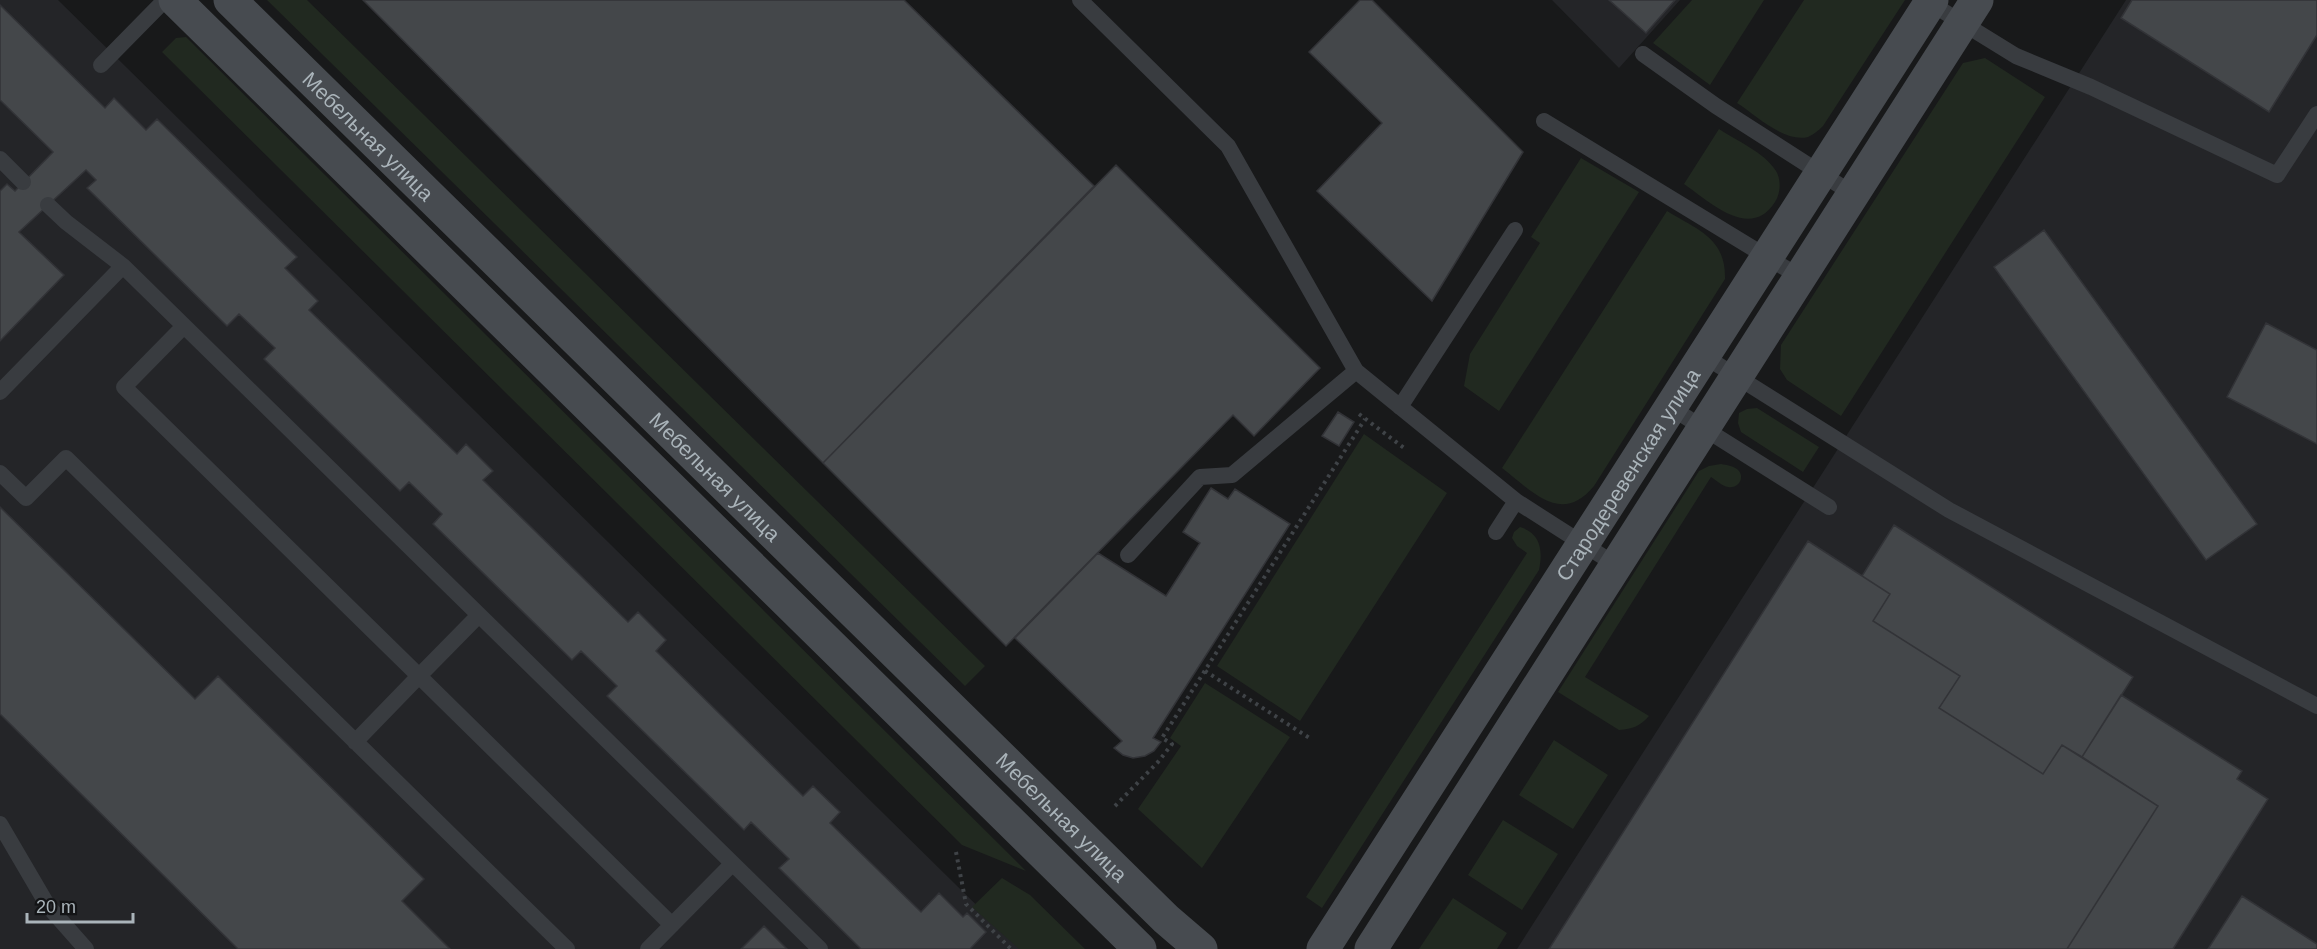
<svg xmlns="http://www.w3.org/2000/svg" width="2317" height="949" viewBox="0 0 2317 949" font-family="Helvetica,sans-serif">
  <rect width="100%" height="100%" fill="#18191a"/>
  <path fill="#242528" d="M0 0H58L1021 949H0Z
    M1552 0H1680L1619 68Z
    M2126 0H2317V949H1517Z"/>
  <path fill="#212920" d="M267 0H307L985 666 965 686Z
    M1692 0H1764L1710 85 1653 43Z
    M1804 0H1905L1823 126C1819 130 1813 135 1808 137 1784 143 1756 115 1737 103Z
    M186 37 1026 871 962 845 162 52 176 38Z
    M1985 58 2045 97 1841 416 1787 380 1780 369 1781 345 1963 63Z
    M1719 129C1737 141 1764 152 1776 171 1781 179 1781 193 1775 202 1750 241 1710 202 1684 184Z
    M1581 158 1639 192 1499 411 1464 386 1470 354 1540 243 1531 237Z
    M1667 211C1698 230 1726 238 1725 279L1594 486C1561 526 1532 491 1502 468Z
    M1757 408 1819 447 1803 472 1741 432 1738 423 1739 413 1747 409Z
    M1364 434 1447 493 1300 721 1217 666Z
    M1721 464C1726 465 1735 466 1739 471 1745 479 1737 489 1728 487 1722 486 1716 480 1711 477L1585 677 1649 716C1640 726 1633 729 1619 730L1558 692 1699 471 1709 466Z
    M1520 527C1541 533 1543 551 1539 570L1322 908 1306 897 1527 553 1517 546 1512 538 1514 532Z
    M1205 683 1290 737 1202 868 1138 809 1181 746 1170 738Z
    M1554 740 1608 775 1573 829 1519 795Z
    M1503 820 1558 854 1522 910 1468 875Z
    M1002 878 1030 895 1085 949H1019L972 907Z
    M1453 898 1507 933 1497 949H1419Z"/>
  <path fill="#44474a" stroke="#323337" stroke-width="1.5" d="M363 0H904L1094 186 823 463Z
    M1360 0H1372L1523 152 1432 301 1317 191 1382 123 1309 52Z
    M1609 0H1675L1646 33Z
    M2132 0H2317V35L2269 112 2121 18Z
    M0 5 105 108 114 98 146 130 157 119 297 257 285 268 318 301 309 310 457 454 466 444 493 471 483 480 628 622 638 612 666 640 656 651 803 796 813 786 840 812 830 823 921 912 939 893 963 917 967 913 986 932 970 949H861L779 868 789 859 751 822 744 830 607 696 617 686 581 651 572 660 433 524 442 514 409 482 400 491 264 359 275 348 239 314 227 326 87 188 96 180 86 170 19 232 64 275 0 341V191L7 184 15 191 53 152 0 100Z
    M1116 165 1320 368 1254 436 1233 415 1006 646 823 463Z
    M2044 230 2257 524 2206 560 1994 267Z
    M2266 323 2317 350V444L2227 397Z
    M1338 412 1354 422 1339 446 1322 436Z
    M1211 488 1228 499 1235 489 1290 524 1153 738 1161 742 1154 751 1145 756 1133 758 1123 755 1114 748 1122 741 1015 638 1098 553 1166 596 1200 543 1183 532Z
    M0 507 195 699 218 676 424 879 402 901 450 949H238L0 714Z
    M1894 525 2133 677 2082 757 2062 745 2043 774 1939 708 1960 676 1873 621 1890 594 1862 576Z
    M1808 541 1890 594 1873 621 1960 676 1939 708 2043 774 2062 745 2158 806 2067 949H1549Z
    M2121 695 2242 771 2237 779 2268 799 2173 949H2067L2158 806 2082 757Z
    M2242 896 2317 944V949H2208Z
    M764 926 787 949H741Z"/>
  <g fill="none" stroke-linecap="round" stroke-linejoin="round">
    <path stroke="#3f4347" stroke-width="4" stroke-dasharray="3 4.5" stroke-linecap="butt" d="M1359 414 1404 448
      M1205 671 1311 739
      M1115 806 1158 762 1172 744 1162 738 1365 419
      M956 852 966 904 1011 949"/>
    <path stroke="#393c40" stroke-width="16" d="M1080 0 1228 146 1356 371 1516 501 1616 565
      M1930 3 2016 56 2091 87 2277 175 2317 114
      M1643 54 1716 106 1853 194
      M101 65 165 0
      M1544 121 1800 277
      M0 159 23 182
      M48 205 66 222 123 266 820 949
      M184 326 124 387 419 676 479 615
      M1704 356 1949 510 2317 706
      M0 392 123 266
      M1400 407 1515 230
      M1670 407 1829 507
      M0 473 26 498 66 458 567 949
      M1496 532 1516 501
      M1128 555 1200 477 1232 475 1356 371
      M355 742 419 676 672 925
      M0 824 48 906 86 949
      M648 949 732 864"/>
    <g stroke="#474b50" stroke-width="33">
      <path d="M175 0 1140 949"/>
      <path id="s1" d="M230 0 1166 919 1201 949"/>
      <path id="s2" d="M1323 949 1932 0"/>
      <path d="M1371 949 1977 0"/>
    </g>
  </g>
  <g text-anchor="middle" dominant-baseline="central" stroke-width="4.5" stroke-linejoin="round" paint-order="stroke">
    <g font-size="21" fill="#aab4ba" stroke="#131416">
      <text stroke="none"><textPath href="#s1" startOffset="194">Мебельная улица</textPath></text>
      <text stroke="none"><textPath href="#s2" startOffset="564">Стародеревенская улица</textPath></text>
      <text stroke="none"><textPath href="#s1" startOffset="680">Мебельная улица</textPath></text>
      <text stroke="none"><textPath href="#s1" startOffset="1166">Мебельная улица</textPath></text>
    </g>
  </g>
  <path d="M27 913v9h106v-9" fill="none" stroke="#aab4ba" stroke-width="3"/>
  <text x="36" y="913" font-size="18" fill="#aab4ba" stroke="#131416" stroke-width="4.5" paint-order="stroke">20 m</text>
</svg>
